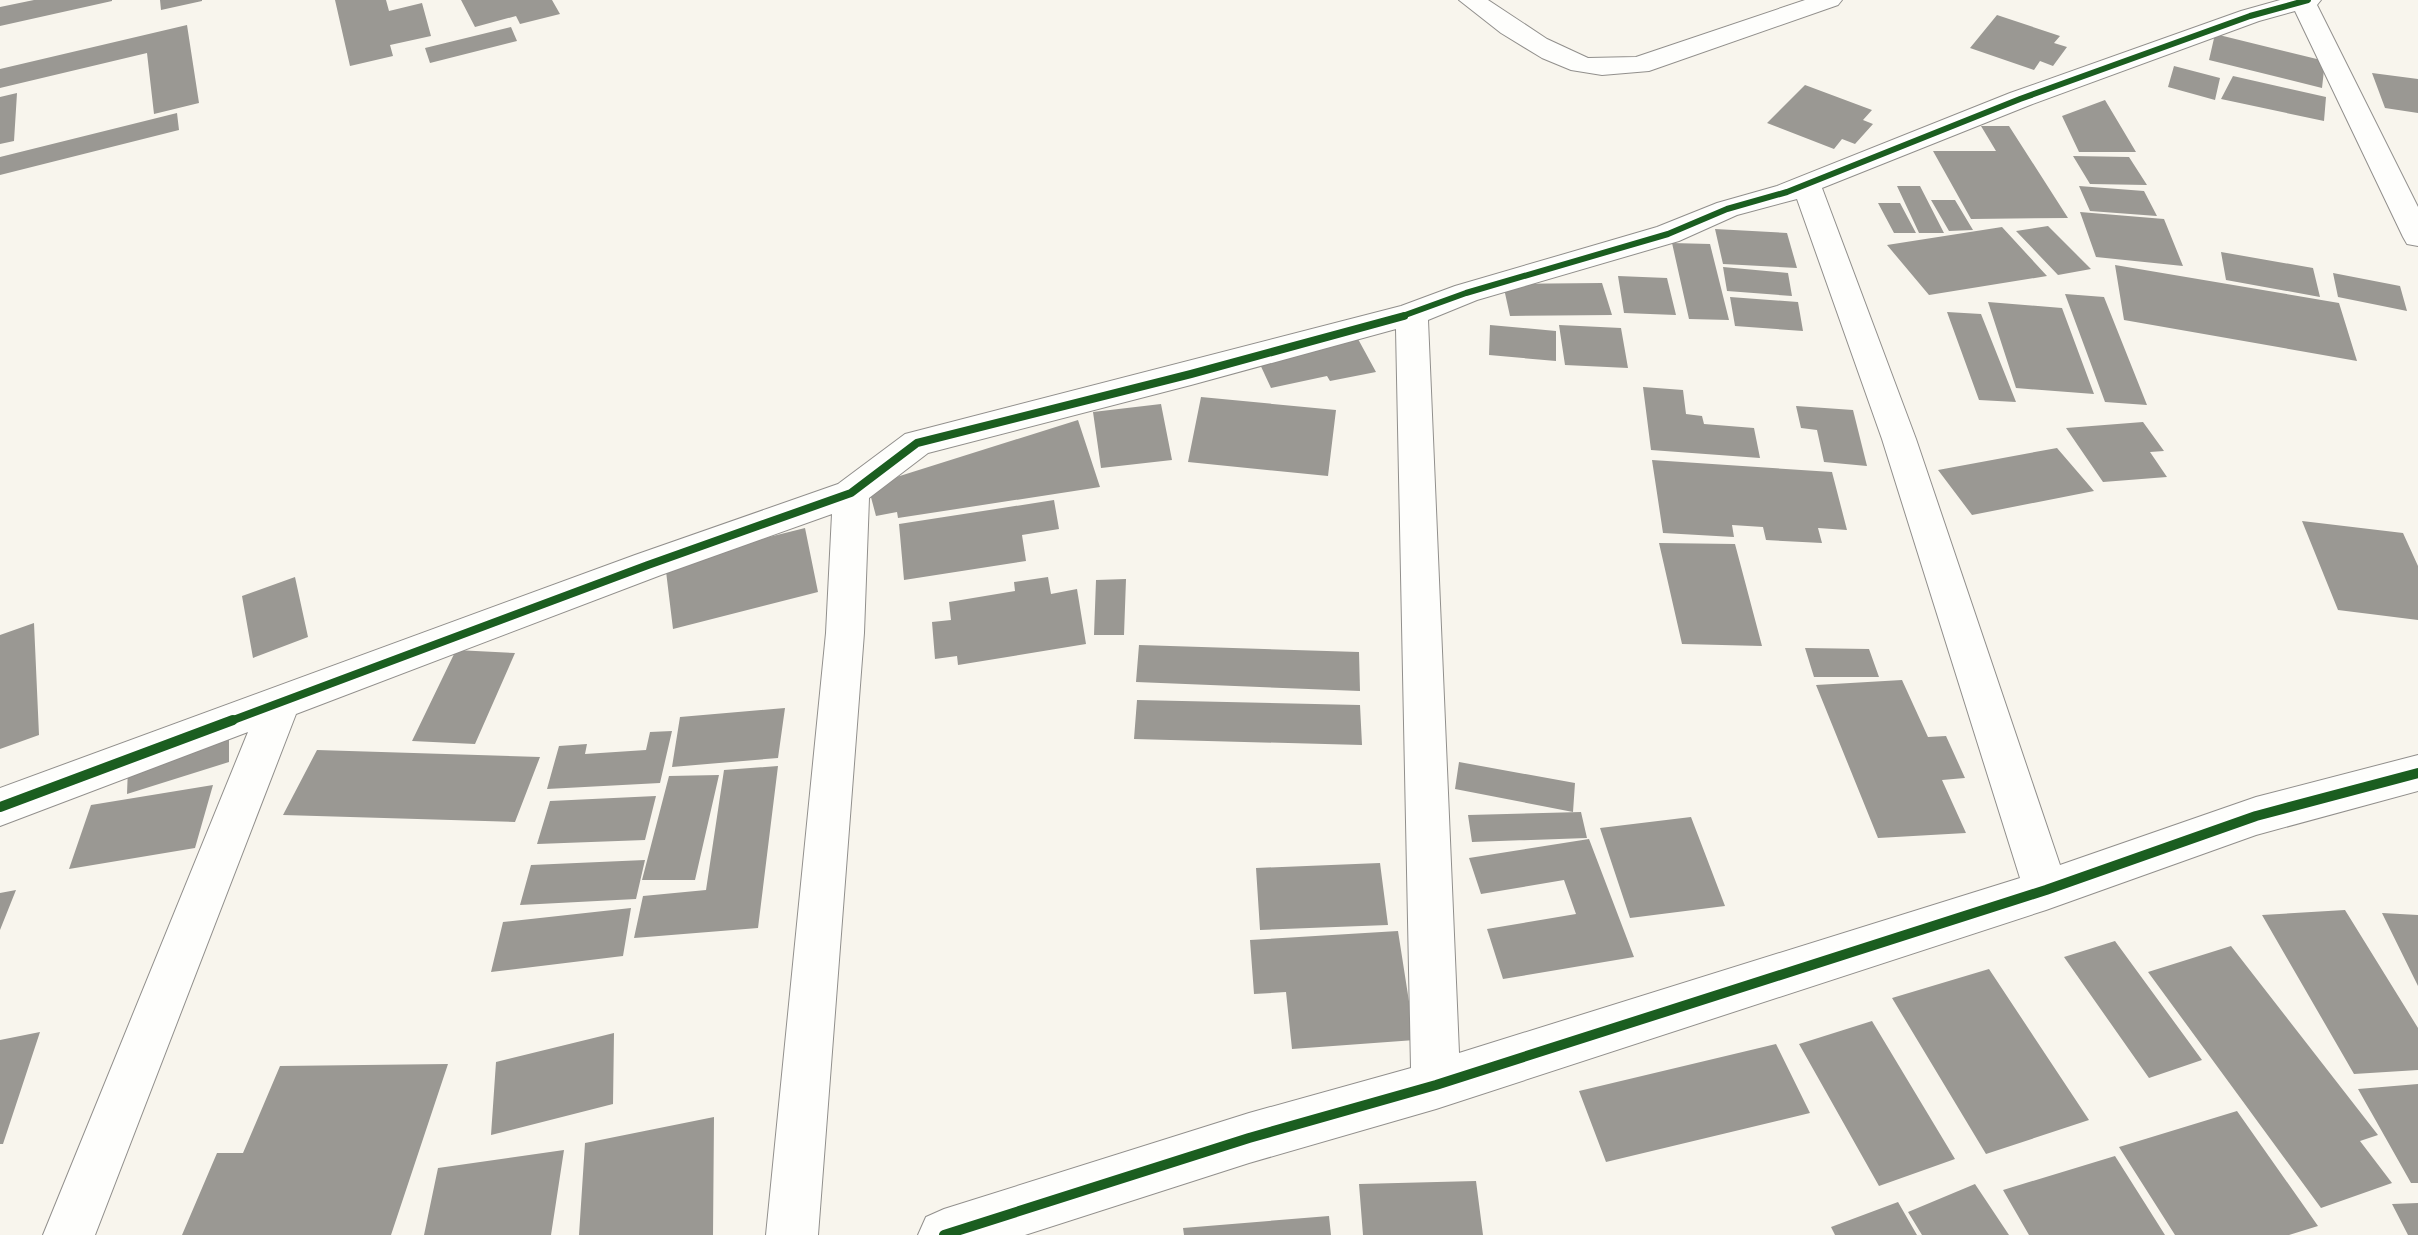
<svg xmlns="http://www.w3.org/2000/svg" width="2418" height="1235" viewBox="0 0 2418 1235" font-family="Spectral,serif">
  <rect width="100%" height="100%" fill="#f8f5ed"/>
  <path fill="#9a9893" d="M34 0H112V1L0 26V7Z
    M160 0H202V1L161 10Z
    M335 0H386L389 11 422 3 431 36 390 45 393 56 350 66Z
    M461 0H552L560 14 520 24 516 16 475 27Z
    M1997 15 2060 36 2054 43 2067 47 2053 66 2040 61 2034 70 1970 48Z
    M187 25 199 103 154 114 147 53 0 88V69Z
    M511 27 517 41 430 63 425 48Z
    M2215 34 2325 61 2322 88 2209 60Z
    M2174 66 2220 78 2215 100 2168 87Z
    M2372 73 2418 79V113L2385 108Z
    M2233 76 2326 97 2324 121 2221 99Z
    M1805 85 1872 110 1863 120 1873 124 1855 144 1842 139 1834 149 1767 123Z
    M17 93 14 141 0 144V97Z
    M2105 100 2136 152H2079L2062 116Z
    M177 113 179 130 0 175V157Z
    M1981 126H2009L2068 218 1971 219 1933 151H1996Z
    M2073 156 2129 157 2147 185 2090 184Z
    M1897 186H1920L1944 233H1919Z
    M2079 186 2144 191 2157 216 2090 211Z
    M1931 200H1955L1973 230 1949 231Z
    M1878 203H1900L1916 233H1894Z
    M2080 212 2164 219 2183 266 2096 257Z
    M2048 226 2091 269 2058 275 2016 231Z
    M2002 227 2047 276 1929 295 1887 245Z
    M1715 229 1787 233 1797 268 1723 264Z
    M1672 243 1710 244 1729 320 1689 319Z
    M2221 252 2313 268 2320 297 2226 280Z
    M2115 265 2339 303 2357 361 2124 320Z
    M1723 267 1788 273 1792 296 1727 291Z
    M2333 273 2400 286 2407 311 2338 297Z
    M1618 276 1667 278 1676 315 1624 313Z
    M1602 283 1612 315 1510 316 1503 284Z
    M2065 294 2104 297 2147 405 2105 402Z
    M1730 297 1798 302 1803 331 1735 326Z
    M1988 302 2062 308 2094 394 2016 388Z
    M1947 312 1981 314 2016 402 1979 400Z
    M1490 325 1556 331V361L1489 355Z
    M1559 325 1621 328 1628 368 1565 365Z
    M1358 339 1376 372 1330 381 1327 376 1271 388 1258 360Z
    M1643 387 1683 390 1686 414 1702 416 1704 424 1754 428 1760 458 1651 450Z
    M1201 397 1336 410 1328 476 1188 462Z
    M1161 404 1172 460 1101 468 1093 412Z
    M1796 406 1853 410 1867 466 1824 462 1817 430 1801 428Z
    M1078 420 1100 487 898 518 897 512 876 516 868 486Z
    M2143 422 2164 451 2150 452 2167 477 2103 482 2066 428Z
    M2057 448 2094 491 1972 515 1938 470Z
    M1652 460 1832 472 1847 530 1818 528 1822 543 1766 540 1763 527 1732 525 1734 537 1663 533Z
    M1054 500 1059 529 1022 535 1026 561 904 580 899 524Z
    M2302 521 2403 533 2418 566V620L2338 610Z
    M805 528 818 592 673 629 665 563Z
    M1659 543 1735 544 1762 646 1682 644Z
    M295 577 308 637 253 658 242 596Z
    M1048 577 1051 594 1077 589 1086 644 958 665 957 656 935 659 932 622 951 620 949 602 1015 591 1014 582Z
    M1126 579 1124 635H1094L1096 580Z
    M34 623 39 735 0 749V635Z
    M1139 645 1359 652 1360 691 1136 682Z
    M1805 648 1869 649 1879 677H1814Z
    M456 650 515 653 475 744 412 741Z
    M1902 680 1928 737 1946 736 1965 778 1942 780 1966 833 1878 838 1816 685Z
    M1137 700 1360 705 1362 745 1134 739Z
    M785 708 778 758 672 767 680 717Z
    M672 731 660 783 547 789 559 746 587 744 585 754 646 750 650 732Z
    M229 736V762L127 794 128 767Z
    M317 750 540 757 515 822 283 815Z
    M1459 762 1575 783 1573 812 1455 789Z
    M778 766 758 928 634 938 643 896 706 890 724 770Z
    M719 775 695 880H642L669 776Z
    M213 785 195 848 69 869 91 805Z
    M656 796 645 840 537 844 550 801Z
    M1581 812 1587 838 1472 842 1468 815Z
    M1691 817 1725 906 1630 918 1600 828Z
    M1589 839 1634 957 1503 979 1487 929 1576 914 1564 880 1481 894 1469 858Z
    M645 860 636 899 520 905 531 865Z
    M1380 863 1388 925 1260 930 1256 868Z
    M16 890 0 930V893Z
    M631 908 623 956 491 972 503 922Z
    M2345 910 2418 1028V1070L2354 1074 2262 915Z
    M2382 913 2418 915V986Z
    M1398 931 1415 1040 1292 1049 1286 992 1254 994 1250 940Z
    M2115 941 2202 1060 2149 1078 2064 957Z
    M2231 946 2378 1135 2360 1141 2392 1183 2321 1208 2148 972Z
    M1989 969 2089 1120 1986 1154 1892 998Z
    M1872 1021 1955 1159 1879 1186 1799 1044Z
    M40 1032 3 1144H0V1040Z
    M614 1033 613 1104 491 1135 496 1062Z
    M1776 1044 1810 1113 1606 1162 1579 1091Z
    M448 1064 391 1235H182L217 1153H243L280 1066Z
    M2418 1084V1183H2411L2358 1089Z
    M2237 1111 2318 1226 2289 1235H2175L2119 1147Z
    M714 1117 713 1235H579L585 1143Z
    M564 1150 551 1235H424L438 1168Z
    M2115 1156 2165 1235H2029L2003 1190Z
    M1476 1181 1483 1235H1363L1359 1184Z
    M1975 1184 2009 1235H1922L1908 1212Z
    M1898 1202 1917 1235H1835L1831 1227Z
    M2418 1203V1235H2408L2392 1204Z
    M1329 1216 1331 1235H1184L1183 1228Z"/>
  <g fill="none" stroke-linecap="round" stroke-linejoin="round">
    <defs>
      <path id="street" d="M1459 0H1488L1547 39 1588 58 1636 57 1805 0H1842L1838 5 1649 71 1602 75 1571 70 1542 58 1501 33Z
        M2280 0H2321L2317 5 2418 207V246L2407 244 2403 237 2295 11 2259 21 2030 105 1822 188 1916 439 2060 865 2256 797 2418 755V791L2256 835 2046 910 1436 1109 1249 1163 1025 1235H918L926 1217 944 1209 1249 1113 1411 1068 1396 329 1191 385 928 453 869 498 864 633 818 1235H766L826 633 832 514 661 575 296 714 95 1235H43L248 732 0 826V788L635 555 838 484 905 434 1401 306 1455 286 1657 227 1717 203 1777 186 2010 93 2241 11ZM1797 199 1882 439 2020 878 1459 1053 1428 320 1477 300 1679 241 1737 215Z"/>
    </defs>
    <use href="#street" stroke="#918f8c" stroke-width="2"/>
    <use href="#street" fill="#fefefc" fill-rule="evenodd"/>
    <defs>
      <path id="cycleway-far2" d="M1397 318 1466 293 1668 234 1727 209 1787 192 2020 99 2250 16 2308 0"/>
      <path id="cycleway-far1" d="M228 722 648 565 851 493 917 443 1191 374 1404 316"/>
      <path id="cycleway" d="M0 807 233 720
        M944 1235 1249 1138 1436 1085 2046 890 2256 816 2418 773"/>
    </defs>
    <use href="#cycleway-far2" stroke="#fff" stroke-width="10"/>
    <use href="#cycleway-far1" stroke="#fff" stroke-width="12"/>
    <use href="#cycleway" stroke="#fff" stroke-width="15"/>
    <use href="#cycleway-far2" stroke="#1b5e20" stroke-width="6"/>
    <use href="#cycleway-far1" stroke="#1b5e20" stroke-width="8"/>
    <use href="#cycleway" stroke="#1b5e20" stroke-width="10"/>
  </g>
</svg>
